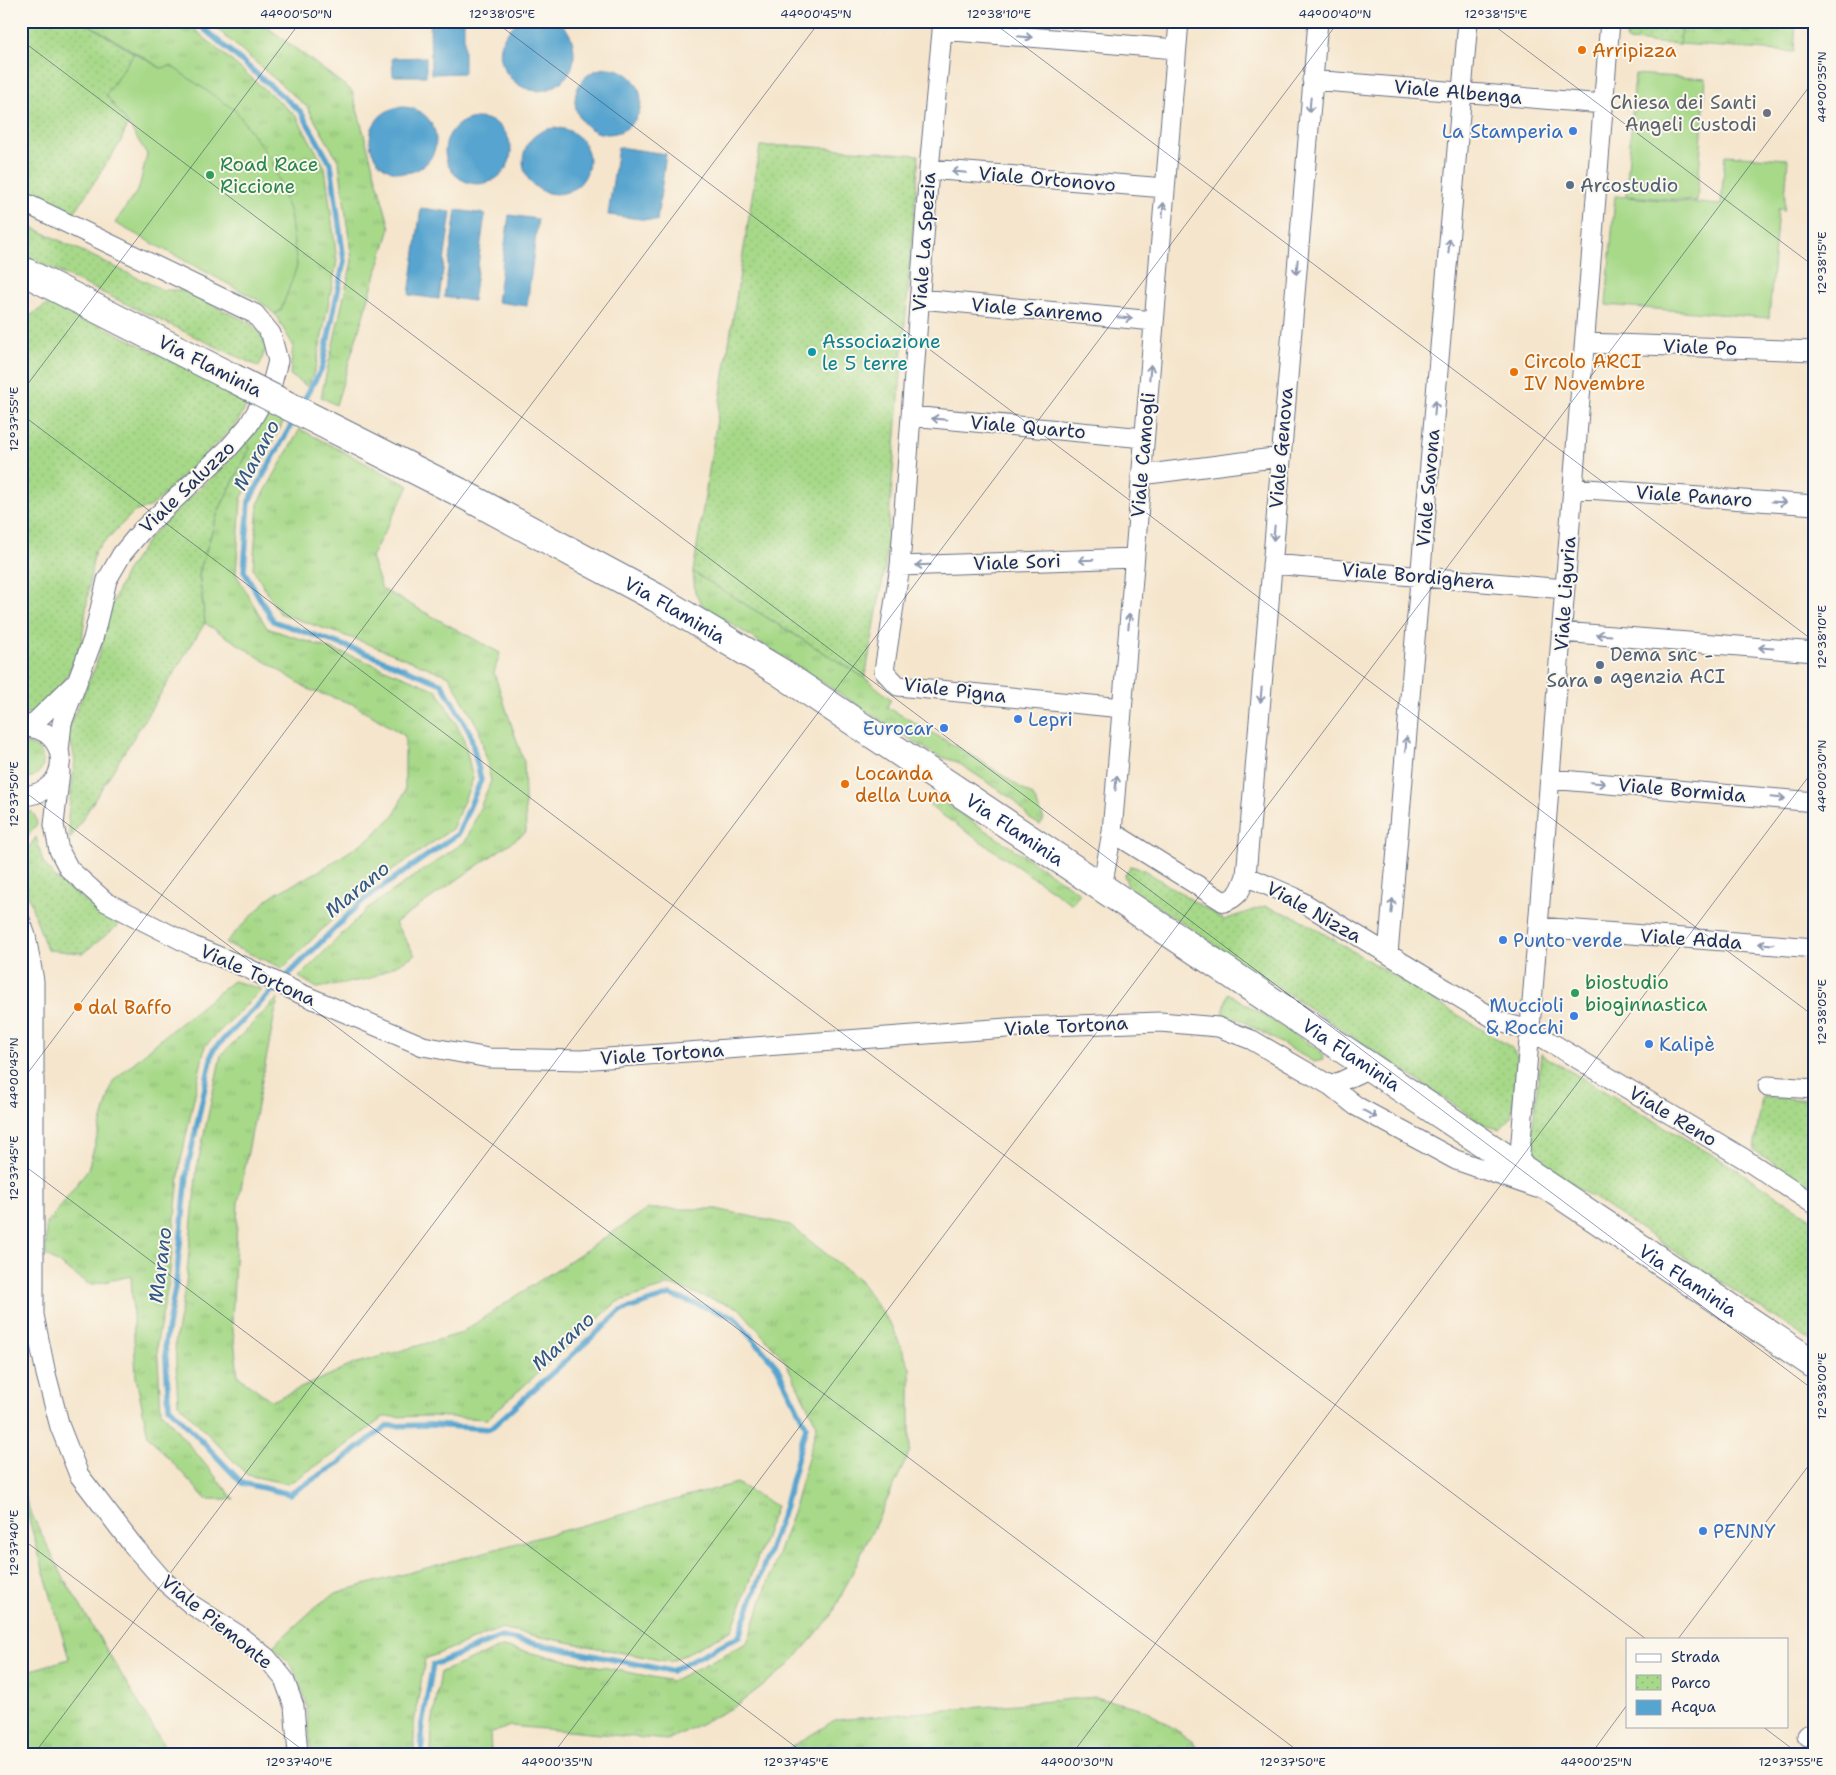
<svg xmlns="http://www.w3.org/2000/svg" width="1836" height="1775" viewBox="0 0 1836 1775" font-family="'Shantell Sans',sans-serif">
  <defs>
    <pattern id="grass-tufts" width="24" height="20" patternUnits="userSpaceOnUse" patternTransform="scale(1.25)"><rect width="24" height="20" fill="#a7d989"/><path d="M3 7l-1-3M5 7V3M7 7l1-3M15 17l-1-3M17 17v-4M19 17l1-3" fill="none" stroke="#8fbb79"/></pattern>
    <pattern id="park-dots" width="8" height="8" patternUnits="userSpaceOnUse" patternTransform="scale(1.25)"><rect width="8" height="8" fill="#a7d989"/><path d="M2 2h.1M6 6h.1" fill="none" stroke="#8fbb79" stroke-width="1.8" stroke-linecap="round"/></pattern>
  </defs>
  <rect width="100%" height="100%" fill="#fbf7ec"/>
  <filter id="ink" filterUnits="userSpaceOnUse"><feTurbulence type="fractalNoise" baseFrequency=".02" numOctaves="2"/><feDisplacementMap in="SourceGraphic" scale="10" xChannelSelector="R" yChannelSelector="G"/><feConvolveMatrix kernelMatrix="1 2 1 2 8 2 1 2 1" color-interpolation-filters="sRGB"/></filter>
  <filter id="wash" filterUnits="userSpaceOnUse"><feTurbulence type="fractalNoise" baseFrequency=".0096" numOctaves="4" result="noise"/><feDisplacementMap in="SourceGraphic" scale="20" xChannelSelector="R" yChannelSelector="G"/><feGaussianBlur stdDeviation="1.12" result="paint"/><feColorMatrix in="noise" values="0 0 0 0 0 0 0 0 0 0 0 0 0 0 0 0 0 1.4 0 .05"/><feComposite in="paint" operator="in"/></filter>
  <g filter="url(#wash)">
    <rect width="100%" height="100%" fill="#f5e5cc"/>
    <path fill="url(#grass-tufts)" stroke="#618474" d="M83 21H183L187 23 296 116 325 167 337 261 316 366 308 387 290 375 293 345 275 314 281 310 161 68Z
      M208 21H259L352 91 390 228 336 405 321 397 352 261 339 162 307 107Z
      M1682 21H1796L1794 52 1680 44Z
      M269 412 284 421 241 499 236 574 267 628 360 659 437 690 463 736 473 779 452 829 357 895 283 968 225 943 271 896 319 871 370 838 395 814 405 791V736L353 704 310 690 205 623 199 573 218 512 250 448 247 442Z
      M300 429 409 486 371 557 382 589 500 653 494 673 524 762 526 832 395 923 415 955 369 979 317 988 299 977 368 908 466 841 491 781 479 729 449 676 366 643 279 613 253 569 258 504Z
      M693 572 865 678 891 699 887 707 978 759 1033 796 1044 819 1040 825 1030 819 1014 800 957 762 935 755 702 605 695 592Z
      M28 744C52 750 46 781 21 778V745Z
      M932 802 944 803 1080 893 1072 904 929 806Z
      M31 811 35 816 37 824 21 845V815Z
      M233 981 262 989 205 1046 180 1165 169 1281 157 1342 161 1411 234 1499H206L148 1436 136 1377 131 1276 90 1285 46 1255V1225L88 1169 113 1081 168 1033Z
      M1228 993 1321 1051 1323 1060 1314 1062 1239 1019 1222 1014Z
      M278 998 238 1203 232 1320 238 1376 272 1401 354 1364 459 1334 648 1209H716L790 1225 859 1280 893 1328 910 1368V1452L831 1617 788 1666 736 1706 668 1740 510 1726 490 1734 491 1754H431L432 1725 441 1672 502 1647 672 1681 747 1643 793 1512 817 1425 785 1361 739 1308 670 1285 617 1302 487 1419 431 1416 384 1417 333 1455 288 1484 247 1475 178 1403 175 1343 186 1283 197 1167 221 1055Z
      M737 1483 776 1506 732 1630 670 1662 500 1629 425 1659 414 1723V1754H311L306 1700 292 1666 273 1646 318 1605 335 1593Z
      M21 1488 30 1511 63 1577 169 1754H21V1673L69 1659 27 1513 21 1515Z
      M1095 1697 1144 1709 1193 1741 1201 1754H780L835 1720Z"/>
    <path fill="url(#park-dots)" stroke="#618474" d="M21 21H83L134 53 106 95 128 124 120 143 73 214 21 188Z
      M1627 21H1682L1680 44 1626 41Z
      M760 146H801L919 155 885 567 865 678 693 572Z
      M21 222 163 290H181L250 323 261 334 266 348 259 367 21 254Z
      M52 301 250 400 235 426 152 506 134 512 95 551 92 565 81 647 63 684 32 713H21V322Z
      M247 442 250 448 218 512 199 573 205 623 70 839 68 817 75 761 72 747 67 735 71 722 96 665 112 604 126 572 150 537Z
      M36 837 43 862 57 880 119 925 83 953 47 950C41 932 20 879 22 862 24 853 31 845 36 837Z
      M1131 866 1144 870 1224 920 1265 906 1298 918 1511 1047 1518 1058 1511 1118 1500 1129 1486 1126 1128 887 1124 875Z
      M1541 1054 1738 1170 1815 1221V1344L1548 1168 1533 1151 1532 1133Z
      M1762 1097 1815 1100V1190L1754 1150Z"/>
    <path fill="#a7d989" stroke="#618474" d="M134 53 161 68 171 66 236 111 272 161 290 213 297 266 281 310 275 314 258 300 115 223 139 188 147 154 128 124 106 95Z
      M1635 74 1706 79 1697 201 1626 196Z
      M1725 155 1788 159 1784 210 1778 209 1769 318 1606 305 1615 196 1721 205Z"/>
    <path fill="#56a4cf" stroke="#386a96" d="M519 21C530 21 543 19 554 21 574 25 579 59 569 73 534 122 468 58 519 21Z
      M464 22V73L431 74 430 23Z
      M426 57V76H393L392 58Z
      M575 101a33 33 0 1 1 66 0a33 33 0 1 1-66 0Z
      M370 140a33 33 0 1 1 66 0a33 33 0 1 1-66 0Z
      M445 151a33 33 0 1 1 66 0a33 33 0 1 1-66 0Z
      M523 161a33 33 0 1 1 66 0a33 33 0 1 1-66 0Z
      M618 147 666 154 657 221 608 215Z
      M421 208 451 212 439 299 409 295Z
      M456 210 485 214 473 301 444 297Z
      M509 215 538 219 527 306 497 302Z"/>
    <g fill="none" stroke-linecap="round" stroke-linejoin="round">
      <path stroke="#56a4cf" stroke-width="5.5" d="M195 21 301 112 331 165 344 261 322 368 301 405
        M295 418 249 501 244 571 273 621 363 652 442 684 470 733 481 780 458 834 362 901 213 1050 188 1166 176 1282 165 1343 169 1407 242 1483 290 1494 339 1463 387 1426 431 1425 490 1429 621 1311 670 1295 734 1317 777 1367 806 1426 784 1509 739 1636 671 1671 501 1637 433 1665 422 1724V1754"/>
    </g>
  </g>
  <g filter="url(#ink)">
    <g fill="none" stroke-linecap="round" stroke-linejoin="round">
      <defs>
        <path id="minor" d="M943 21 929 169 900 566 884 671 898 686 1122 708
          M942 30 1176 49
          M1312 80 1604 104
          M929 169 1165 188
          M21 201 255 314 271 334 278 361 271 387 248 426 227 450 142 530 122 554 107 580 93 639 62 723 59 751
          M920 299 1154 321
          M1585 343 1815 351
          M911 416 1144 438
          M1141 475 1281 457
          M1573 488 1815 505
          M1272 564 1565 589
          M900 566 1134 558
          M1562 632 1815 652
          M31 726 73 685
          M21 727C73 725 74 795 21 796
          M60 771 54 825 59 850 69 869 106 902 193 946 247 968 299 993 423 1046 489 1058 581 1060 1020 1027 1160 1022 1218 1027 1252 1040 1331 1086 1356 1106 1456 1160 1537 1188
          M1550 779 1815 802
          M1112 832 1224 902C1239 897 1241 890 1246 876L1318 21
          M1246 876 1294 897 1500 1022 1530 1030 1743 1158 1815 1205
          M1102 888 1112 832 1179 21
          M21 922 26 936 34 981V1315L46 1374 60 1427 79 1475 131 1543 163 1580 192 1605 237 1634 267 1658 284 1679 294 1706 298 1754
          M1538 927 1815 948
          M1388 954 1468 21
          M1331 1086 1372 1067
          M1768 1086 1815 1089
          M1519 1166 1610 21
          M1807 1735 1815 1742"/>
        <g id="primary">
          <path d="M21 270 233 378"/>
          <path id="s1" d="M459 492 655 597 780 672 1815 1365"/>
        </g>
      </defs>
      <use href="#minor" stroke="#676f84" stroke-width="21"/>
      <use href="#primary" stroke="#676f84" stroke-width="30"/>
      <use href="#minor" stroke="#fff" stroke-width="19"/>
      <use href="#primary" stroke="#fff" stroke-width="28"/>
      <defs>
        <path id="primary-bridge" d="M233 378 459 492"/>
      </defs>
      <use href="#primary-bridge" stroke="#676f84" stroke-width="30" stroke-linecap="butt"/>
      <use href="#primary-bridge" stroke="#fff" stroke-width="28"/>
    </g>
    <defs><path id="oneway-shaft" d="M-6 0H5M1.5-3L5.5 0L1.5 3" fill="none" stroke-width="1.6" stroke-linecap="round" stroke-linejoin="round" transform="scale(1.25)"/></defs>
    <g stroke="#8d97ae">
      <use href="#oneway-shaft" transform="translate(1025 37) rotate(5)"/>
      <use href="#oneway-shaft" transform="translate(1310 105) rotate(95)"/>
      <use href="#oneway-shaft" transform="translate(959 172) rotate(-175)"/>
      <use href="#oneway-shaft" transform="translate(1163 210) rotate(-85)"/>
      <use href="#oneway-shaft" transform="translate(1449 246) rotate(-85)"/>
      <use href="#oneway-shaft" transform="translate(1297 267) rotate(95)"/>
      <use href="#oneway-shaft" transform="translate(1125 318) rotate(5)"/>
      <use href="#oneway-shaft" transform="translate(1150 372) rotate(-85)"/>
      <use href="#oneway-shaft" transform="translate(1435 408) rotate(-85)"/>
      <use href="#oneway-shaft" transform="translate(939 419) rotate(-175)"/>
      <use href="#oneway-shaft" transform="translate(1779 502) rotate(4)"/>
      <use href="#oneway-shaft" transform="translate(1274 533) rotate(95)"/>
      <use href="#oneway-shaft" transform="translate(1086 560) rotate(178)"/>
      <use href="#oneway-shaft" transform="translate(923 565) rotate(178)"/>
      <use href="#oneway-shaft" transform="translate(1129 621) rotate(-85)"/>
      <use href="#oneway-shaft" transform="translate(1604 635) rotate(-176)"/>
      <use href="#oneway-shaft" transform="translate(1766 648) rotate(-176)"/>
      <use href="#oneway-shaft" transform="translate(1261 695) rotate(95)"/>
      <use href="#oneway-shaft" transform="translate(1406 744) rotate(-85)"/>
      <use href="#oneway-shaft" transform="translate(1116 783) rotate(-85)"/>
      <use href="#oneway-shaft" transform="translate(1598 783) rotate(5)"/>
      <use href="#oneway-shaft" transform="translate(1778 798) rotate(5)"/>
      <use href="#oneway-shaft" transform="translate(1392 906) rotate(-85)"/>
      <use href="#oneway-shaft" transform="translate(1766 944) rotate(-176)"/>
      <use href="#oneway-shaft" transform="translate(1370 1114) rotate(28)"/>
    </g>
  </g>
  <path fill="none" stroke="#1b2f5e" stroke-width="1" stroke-opacity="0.45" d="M494 21 1815 1017M991 21 1815 642M1488 21 1815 267M21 40 1815 1391M21 393 301 21M21 414 1646 1639M21 789 1302 1754M21 1082 820 21M21 1163 805 1754M21 1538 308 1754M1678 1639 1815 1457M1762 1726 1799 1754M34 1754 1339 21M553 1754 1815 79M1072 1754 1815 768M1591 1754 1627 1705"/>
  <g fill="#e8710a" stroke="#fbf7ec" stroke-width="2">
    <circle cx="1582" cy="50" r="5"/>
    <circle cx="1514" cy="372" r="5"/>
    <circle cx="845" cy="784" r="5"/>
    <circle cx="78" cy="1007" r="5"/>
  </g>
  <circle fill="#6b7280" stroke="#fbf7ec" stroke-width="2" cx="1767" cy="113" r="5"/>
  <g fill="#3f7fe0" stroke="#fbf7ec" stroke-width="2">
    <circle cx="1573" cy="131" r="5"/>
    <circle cx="1018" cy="719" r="5"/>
    <circle cx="944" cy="728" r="5"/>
    <circle cx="1503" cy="940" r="5"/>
    <circle cx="1574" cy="1016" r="5"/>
    <circle cx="1649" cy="1044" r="5"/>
    <circle cx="1703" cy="1531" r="5"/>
  </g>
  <g fill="#2e9e5b" stroke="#fbf7ec" stroke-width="2">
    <circle cx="210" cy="175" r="5"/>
    <circle cx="1575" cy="993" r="5"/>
  </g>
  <g fill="#5c6f8a" stroke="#fbf7ec" stroke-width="2">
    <circle cx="1570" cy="185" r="5"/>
    <circle cx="1600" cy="665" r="5"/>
    <circle cx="1598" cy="680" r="5"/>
  </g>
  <circle fill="#0f9aa8" stroke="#fbf7ec" stroke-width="2" cx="812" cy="352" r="5"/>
  <g text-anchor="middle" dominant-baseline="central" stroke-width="4" stroke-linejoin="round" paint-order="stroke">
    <g font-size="19" fill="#c56008" stroke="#fbf7ec" text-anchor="start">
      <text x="1592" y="50">Arripizza</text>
      <text x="1524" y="361">Circolo ARCI<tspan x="1524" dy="22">IV Novembre</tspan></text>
      <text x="855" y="773">Locanda<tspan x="855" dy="22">della Luna</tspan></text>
      <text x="88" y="1007">dal Baffo</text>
    </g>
    <g font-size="19" fill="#1b2f5e" stroke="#fbf7ec">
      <text transform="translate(1458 92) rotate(5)">Viale Albenga</text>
      <text transform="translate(1047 179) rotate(5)">Viale Ortonovo</text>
      <text transform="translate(924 242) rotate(-86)">Viale La Spezia</text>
      <text transform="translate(1037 310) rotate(5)">Viale Sanremo</text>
      <text transform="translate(1700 347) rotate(2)">Viale Po</text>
      <text transform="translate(210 366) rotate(27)">Via Flaminia</text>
      <text transform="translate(1028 427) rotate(5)">Viale Quarto</text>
      <text transform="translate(1281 448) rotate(-85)">Viale Genova</text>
      <text transform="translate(1143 455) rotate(-85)">Viale Camogli</text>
      <text transform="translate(187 487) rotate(-44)">Viale Saluzzo</text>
      <text transform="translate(1428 488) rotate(-85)">Viale Savona</text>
      <text transform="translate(1694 496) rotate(4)">Viale Panaro</text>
      <text transform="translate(1017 562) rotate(-2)">Viale Sori</text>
      <text transform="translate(1418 576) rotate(5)">Viale Bordighera</text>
      <text transform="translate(1565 594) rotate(-86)">Viale Liguria</text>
      <text stroke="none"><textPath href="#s1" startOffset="246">Via Flaminia</textPath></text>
      <text transform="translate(955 690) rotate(7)">Viale Pigna</text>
      <text transform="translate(1682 790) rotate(5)">Viale Bormida</text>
      <text stroke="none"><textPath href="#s1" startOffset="651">Via Flaminia</textPath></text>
      <text transform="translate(1314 912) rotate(29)">Viale Nizza</text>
      <text transform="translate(1691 939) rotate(4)">Viale Adda</text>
      <text transform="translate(258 975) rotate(24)">Viale Tortona</text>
      <text transform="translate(1066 1026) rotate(-3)">Viale Tortona</text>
      <text transform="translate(662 1054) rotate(-4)">Viale Tortona</text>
      <text stroke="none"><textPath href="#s1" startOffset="1056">Via Flaminia</textPath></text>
      <text transform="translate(1673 1116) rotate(31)">Viale Reno</text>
      <text stroke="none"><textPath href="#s1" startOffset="1461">Via Flaminia</textPath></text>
      <text transform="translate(217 1622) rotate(39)">Viale Piemonte</text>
    </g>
    <g font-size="19" fill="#5b616d" stroke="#fbf7ec" text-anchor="end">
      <text x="1757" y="102">Chiesa dei Santi<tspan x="1757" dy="22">Angeli Custodi</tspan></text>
    </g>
    <g font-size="19" fill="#366cbe" stroke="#fbf7ec" text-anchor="start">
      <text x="1563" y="131" text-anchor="end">La Stamperia</text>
      <text x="1028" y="719">Lepri</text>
      <text x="934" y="728" text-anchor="end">Eurocar</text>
      <text x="1513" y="940">Punto verde</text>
      <text x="1564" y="1005" text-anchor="end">Muccioli<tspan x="1564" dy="22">&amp; Rocchi</tspan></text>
      <text x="1659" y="1044">Kalipè</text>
      <text x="1713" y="1531">PENNY</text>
    </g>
    <g font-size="19" fill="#27864d" stroke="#fbf7ec" text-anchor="start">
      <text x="220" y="164">Road Race<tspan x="220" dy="22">Riccione</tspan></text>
      <text x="1585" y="982">biostudio<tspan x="1585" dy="22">bioginnastica</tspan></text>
    </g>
    <g font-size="19" fill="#4e5e75" stroke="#fbf7ec" text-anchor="start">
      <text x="1580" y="185">Arcostudio</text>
      <text x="1610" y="654">Dema snc -<tspan x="1610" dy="22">agenzia ACI</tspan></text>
      <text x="1588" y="680" text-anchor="end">Sara</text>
    </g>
    <g font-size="19" fill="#0d838f" stroke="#fbf7ec" text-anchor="start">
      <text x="822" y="341">Associazione<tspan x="822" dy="22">le 5 terre</tspan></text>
    </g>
    <g font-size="20" font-style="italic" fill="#305886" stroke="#fbf7ec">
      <text transform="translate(256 455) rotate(-62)">Marano</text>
      <text transform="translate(357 889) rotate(-39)">Marano</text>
      <text transform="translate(160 1265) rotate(-83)">Marano</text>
      <text transform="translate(563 1341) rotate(-42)">Marano</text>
    </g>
  </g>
  <rect width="1836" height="1775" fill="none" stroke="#fbf7ec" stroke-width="55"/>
  <rect x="1626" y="1638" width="162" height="90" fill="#fbf7ec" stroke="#a1a7b3"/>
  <rect x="1636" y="1654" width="25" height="8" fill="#ffffff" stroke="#a1a7b3"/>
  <text x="1671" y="1662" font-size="15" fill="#1b2f5e">Strada</text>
  <rect x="1636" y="1675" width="25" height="15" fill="url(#park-dots)" stroke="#a1a7b3"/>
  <text x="1671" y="1688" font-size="15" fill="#1b2f5e">Parco</text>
  <rect x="1636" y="1700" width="25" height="15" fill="#56a4cf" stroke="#a1a7b3"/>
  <text x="1671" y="1712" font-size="15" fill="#1b2f5e">Acqua</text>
  <rect x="28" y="28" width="1780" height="1720" fill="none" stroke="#1b2f5e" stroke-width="2"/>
  <g font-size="12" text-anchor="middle" fill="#1b2f5e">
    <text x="296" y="18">44°00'50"N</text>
    <text x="502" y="18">12°38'05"E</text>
    <text x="816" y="18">44°00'45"N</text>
    <text x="999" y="18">12°38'10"E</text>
    <text x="1335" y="18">44°00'40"N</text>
    <text x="1496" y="18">12°38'15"E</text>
    <text transform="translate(1822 87) rotate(-90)" y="4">44°00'35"N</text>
    <text transform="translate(1822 263) rotate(-90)" y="4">12°38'15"E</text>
    <text transform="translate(14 419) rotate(-90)" y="4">12°37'55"E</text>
    <text transform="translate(1822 637) rotate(-90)" y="4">12°38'10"E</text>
    <text transform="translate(1822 776) rotate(-90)" y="4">44°00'30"N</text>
    <text transform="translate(14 794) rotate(-90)" y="4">12°37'50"E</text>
    <text transform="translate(1822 1012) rotate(-90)" y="4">12°38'05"E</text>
    <text transform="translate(14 1073) rotate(-90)" y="4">44°00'45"N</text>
    <text transform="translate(14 1168) rotate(-90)" y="4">12°37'45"E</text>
    <text transform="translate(1822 1386) rotate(-90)" y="4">12°38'00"E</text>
    <text transform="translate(14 1543) rotate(-90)" y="4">12°37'40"E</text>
    <text x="299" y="1766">12°37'40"E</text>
    <text x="557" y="1766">44°00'35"N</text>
    <text x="796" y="1766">12°37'45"E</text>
    <text x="1077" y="1766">44°00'30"N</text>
    <text x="1293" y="1766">12°37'50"E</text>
    <text x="1596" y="1766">44°00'25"N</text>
    <text x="1791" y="1766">12°37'55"E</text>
  </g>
</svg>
